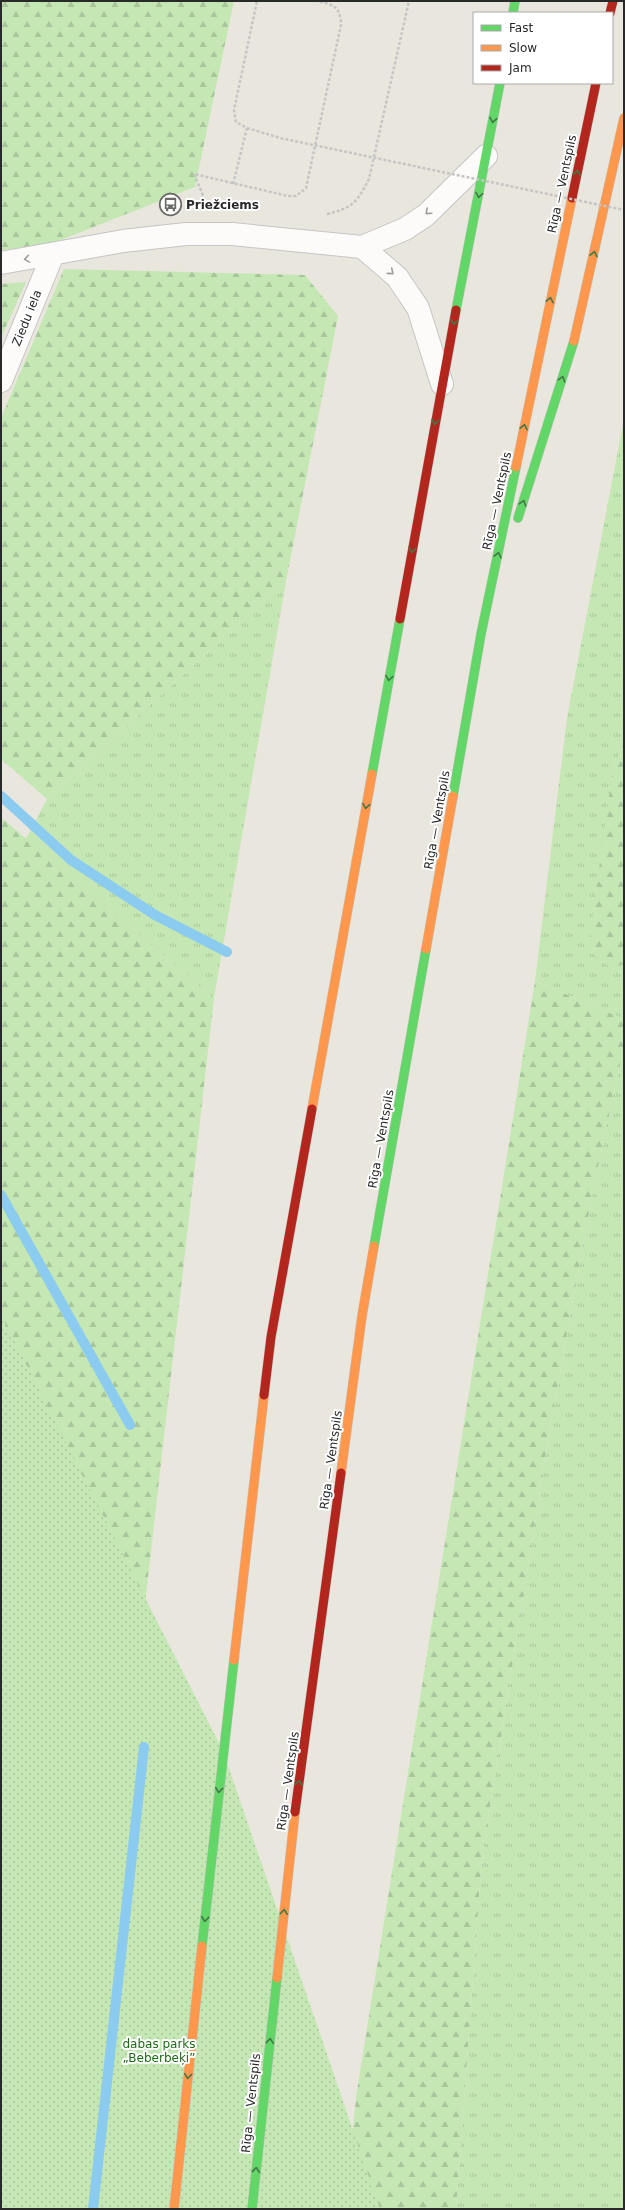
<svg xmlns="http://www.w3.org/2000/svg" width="625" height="2210" viewBox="0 0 625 2210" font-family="'DejaVu Sans',sans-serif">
  <defs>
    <pattern id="grass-tufts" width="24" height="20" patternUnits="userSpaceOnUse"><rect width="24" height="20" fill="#c4e7b4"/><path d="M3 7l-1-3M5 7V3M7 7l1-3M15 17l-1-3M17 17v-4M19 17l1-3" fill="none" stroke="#a8c69b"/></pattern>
    <pattern id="forest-firs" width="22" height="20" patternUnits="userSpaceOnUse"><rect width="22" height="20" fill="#c4e7b4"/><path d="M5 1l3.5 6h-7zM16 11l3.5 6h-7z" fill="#a8c69b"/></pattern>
    <pattern id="park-dots" width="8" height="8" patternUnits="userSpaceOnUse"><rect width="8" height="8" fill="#c4e7b4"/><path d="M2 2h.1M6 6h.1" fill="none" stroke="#a8c69b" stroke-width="1.8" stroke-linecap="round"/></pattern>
  </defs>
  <rect width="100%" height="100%" fill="#e9e6de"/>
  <path fill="url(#grass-tufts)" d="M624 419V741L611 780 612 969 624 964V1019L535 981 567 718Z
    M286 581 214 998 26 839 47 799Z
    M624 1046V2209H456L482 1857 551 1421 594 1185Z"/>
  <path fill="url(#forest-firs)" d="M1 1H234L195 187 48 245 1 250Z
    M64 269 305 275 338 316 286 581 47 799 1 759V418Z
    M26 282 1 338V284Z
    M624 741V964L612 969 588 950 611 780Z
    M3 819 214 998 76 2209H1V821Z
    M535 981 624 1019V1046L594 1185 551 1421 482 1857 456 2209H345L356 2097Z"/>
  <path fill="url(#park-dots)" d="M1 1315 223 1751 380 2209H1Z"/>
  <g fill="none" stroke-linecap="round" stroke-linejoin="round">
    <path stroke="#8ccbf0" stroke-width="10" d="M1 796 71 860 155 915 227 952
      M1 1195 130 1425
      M93 2209 144 1747"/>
    <defs>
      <path id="street" d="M362 247 397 277 418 308 442 384
        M1 263 123 241 186 234H232L362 247 405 229 426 215 486 156
        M1 381 53 254"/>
      <path id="fast" d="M513 13 515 1
        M456 310 500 83
        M518 518 574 341
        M372 774 400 619
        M453 796 481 634 516 467
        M374 1246 426 949
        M202 1946 234 1660
        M252 2209 277 1978"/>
      <path id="slow" d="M574 341 624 118
        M516 467 572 198
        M426 949 453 796
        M312 1109 372 774
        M341 1473 362 1316 374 1246
        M234 1660 264 1395
        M277 1978 295 1812
        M174 2209 202 1946"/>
      <path id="jam" d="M610 13 613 1
        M572 198 596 83
        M400 619 456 310
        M264 1395 271 1337 312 1109
        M295 1812 341 1473"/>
    </defs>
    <use href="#street" stroke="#c6c5c4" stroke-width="24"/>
    <use href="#fast" stroke="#c4c3c0" stroke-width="10"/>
    <use href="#slow" stroke="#c4c3c0" stroke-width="10"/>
    <use href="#jam" stroke="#c4c3c0" stroke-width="10"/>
    <path stroke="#c6c5c4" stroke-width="2.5" stroke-dasharray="3 2" stroke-linecap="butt" d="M233 184 247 128 236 122 234 110 257 1
      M205 200 194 174 288 196H296L306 188 341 25C341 6 332 4 316 1
      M327 214C353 208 357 202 369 179L409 1"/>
    <use href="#street" stroke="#fcfbfa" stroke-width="22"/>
    <use href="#fast" stroke="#63d668" stroke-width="9"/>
    <use href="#slow" stroke="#ff974d" stroke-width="9"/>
    <use href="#jam" stroke="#b3261e" stroke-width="9"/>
    <path stroke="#c6c5c4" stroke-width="2.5" stroke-dasharray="3 2" stroke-linecap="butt" d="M247 128 280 138 624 210"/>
  </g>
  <defs><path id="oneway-chevron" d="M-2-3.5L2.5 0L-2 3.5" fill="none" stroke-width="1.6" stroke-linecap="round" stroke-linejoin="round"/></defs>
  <g stroke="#437745">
    <use href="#oneway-chevron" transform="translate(493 120) rotate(101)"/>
    <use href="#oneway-chevron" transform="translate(577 173) rotate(-78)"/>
    <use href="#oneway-chevron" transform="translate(479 195) rotate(101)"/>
    <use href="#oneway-chevron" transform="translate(594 254) rotate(-78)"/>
    <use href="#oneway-chevron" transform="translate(550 300) rotate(-78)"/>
    <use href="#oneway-chevron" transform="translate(454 322) rotate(101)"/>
    <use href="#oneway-chevron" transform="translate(562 379) rotate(-72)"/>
    <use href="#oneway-chevron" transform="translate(435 422) rotate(100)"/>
    <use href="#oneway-chevron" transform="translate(524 427) rotate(-78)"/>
    <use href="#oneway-chevron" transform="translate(523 503) rotate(-72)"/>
    <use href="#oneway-chevron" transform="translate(412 550) rotate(100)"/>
    <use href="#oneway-chevron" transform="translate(498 555) rotate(-78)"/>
    <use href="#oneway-chevron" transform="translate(389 678) rotate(100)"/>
    <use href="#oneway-chevron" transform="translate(366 806) rotate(100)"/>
    <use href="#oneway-chevron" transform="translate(299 1783) rotate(-82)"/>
    <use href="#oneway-chevron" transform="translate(219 1790) rotate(96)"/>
    <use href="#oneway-chevron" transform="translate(284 1912) rotate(-84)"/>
    <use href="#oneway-chevron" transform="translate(205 1919) rotate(96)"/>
    <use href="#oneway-chevron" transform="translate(270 2041) rotate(-84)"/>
    <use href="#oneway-chevron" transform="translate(188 2076) rotate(96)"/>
    <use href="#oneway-chevron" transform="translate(256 2170) rotate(-84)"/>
  </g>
  <g stroke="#9d9c9c">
    <use href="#oneway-chevron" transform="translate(428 212) rotate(138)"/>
    <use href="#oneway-chevron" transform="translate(27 259) rotate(171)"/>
    <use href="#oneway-chevron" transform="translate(391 272) rotate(40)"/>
  </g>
  <defs>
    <symbol id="bus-ring" viewBox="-11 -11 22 22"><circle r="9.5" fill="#fff" stroke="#6c6b68" stroke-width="1.5"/><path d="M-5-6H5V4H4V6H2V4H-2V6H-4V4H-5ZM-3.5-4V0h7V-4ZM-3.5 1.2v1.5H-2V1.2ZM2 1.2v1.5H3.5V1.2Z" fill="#6c6b68"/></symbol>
  </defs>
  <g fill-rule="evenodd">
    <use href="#bus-ring" x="158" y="192" width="25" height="25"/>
  </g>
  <g text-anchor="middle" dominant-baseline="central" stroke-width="4" stroke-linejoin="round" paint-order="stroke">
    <g font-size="12" fill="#292929" stroke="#fff">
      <text transform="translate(562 184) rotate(-78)">Rīga — Ventspils</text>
      <text transform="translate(27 318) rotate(-68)">Ziedu iela</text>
      <text transform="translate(497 501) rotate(-78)">Rīga — Ventspils</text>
      <text transform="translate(437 820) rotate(-80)">Rīga — Ventspils</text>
      <text transform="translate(381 1139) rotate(-80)">Rīga — Ventspils</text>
      <text transform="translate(331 1460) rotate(-82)">Rīga — Ventspils</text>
      <text transform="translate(288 1781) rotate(-82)">Rīga — Ventspils</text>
      <text transform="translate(251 2103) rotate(-84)">Rīga — Ventspils</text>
    </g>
    <g font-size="12" font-weight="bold" fill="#292929" stroke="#fff" text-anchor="start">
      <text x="186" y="205">Priežciems</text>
    </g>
    <g font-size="12" fill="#1c6c14" stroke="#fff">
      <text x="159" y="2044">dabas parks<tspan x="159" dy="14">„Beberbeķi”</tspan></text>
    </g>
  </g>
  <rect width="625" height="2210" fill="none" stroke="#292929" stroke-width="4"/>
  <rect x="473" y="12" width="140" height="72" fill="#ffffff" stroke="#a9a9a9"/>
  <rect x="481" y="25" width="20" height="6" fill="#63d668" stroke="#a9a9a9"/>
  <text x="509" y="32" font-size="12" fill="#292929">Fast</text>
  <rect x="481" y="45" width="20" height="6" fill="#ff974d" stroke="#a9a9a9"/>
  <text x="509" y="52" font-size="12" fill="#292929">Slow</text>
  <rect x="481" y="65" width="20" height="6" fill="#b3261e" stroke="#a9a9a9"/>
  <text x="509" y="72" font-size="12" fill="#292929">Jam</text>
</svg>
